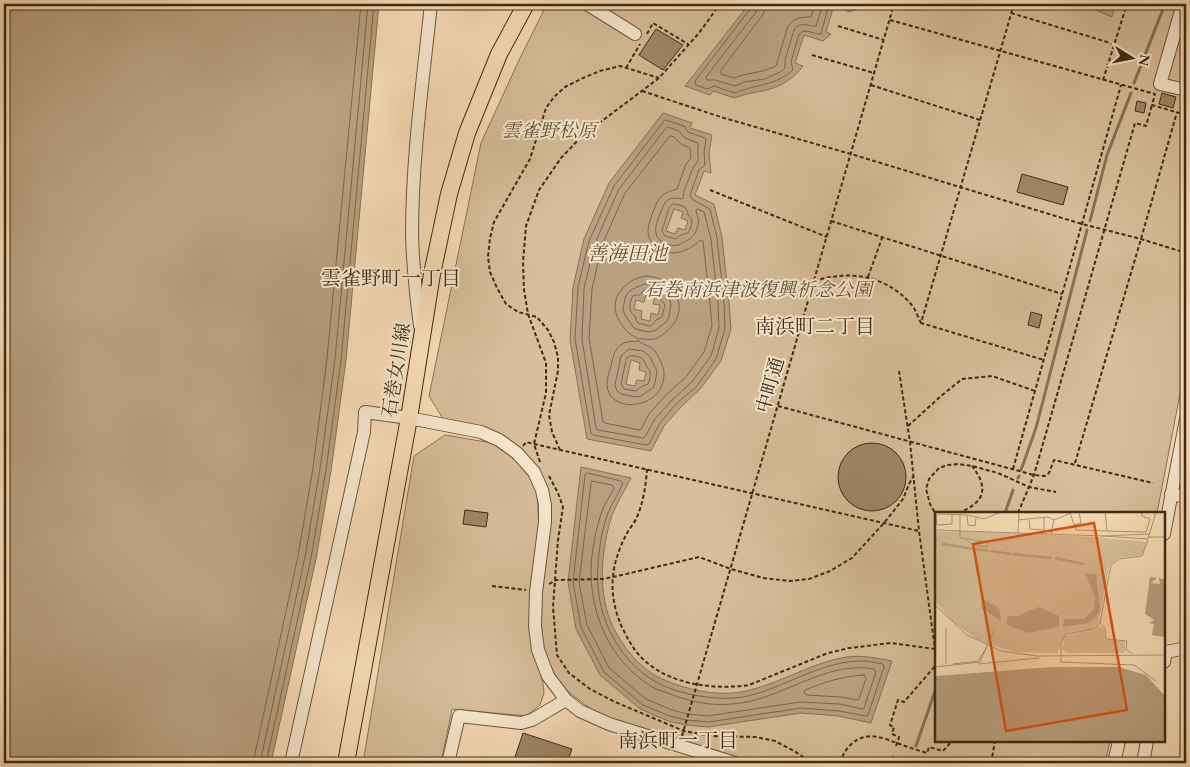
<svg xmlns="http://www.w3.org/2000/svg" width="1190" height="767" viewBox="0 0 1190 767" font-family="'EB Garamond','Noto Serif JP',serif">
  <rect width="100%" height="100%" fill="#f8ddb8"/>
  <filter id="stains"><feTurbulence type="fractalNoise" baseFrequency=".004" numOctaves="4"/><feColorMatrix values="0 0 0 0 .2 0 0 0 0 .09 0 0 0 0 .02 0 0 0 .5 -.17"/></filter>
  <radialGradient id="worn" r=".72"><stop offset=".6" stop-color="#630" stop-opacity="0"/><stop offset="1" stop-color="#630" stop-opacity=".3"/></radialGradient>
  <path fill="#d8bf9c" stroke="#8b7458" d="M547 4H1186V363L1157 513H936V741H1110L1105 763H755L612 719 591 709 561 686 542 652 539 626 550 501 517 447 445 422 429 396 481 143 520 58Z
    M445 435 492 443 526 468 537 486 539 533 533 645 543 683 544 693 540 705 526 716 452 709 441 763H363L414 456Z"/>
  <path fill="#b9a080" stroke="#887154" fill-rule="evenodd" d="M4 4H379L346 360 331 471 316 559 271 763H4Z
    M749 4H870L873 5 863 6 849 12 834 5 826 32 831 34 823 41 804 35 795 63 803 66C795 78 781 86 767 90 754 93 747 93 735 98L713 91 710 95 685 86Z
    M1082 4H1116L1112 17Z
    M663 113 692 123 690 128 712 135 709 153 711 173 704 171 695 195 714 204 722 237 729 302 731 329 721 361 700 389 680 408 664 426 651 451 587 439 570 340 573 287 584 239 609 183ZM674 209 683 212 681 218 688 221 685 230 678 228 675 234 666 231ZM646 295 655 297 653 304 660 305 658 315 651 313 650 321 641 319 642 311 634 309 636 300 644 302ZM631 360 640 363 639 370 646 372 644 381 637 380 635 386 626 384Z
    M581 467 631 478C625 490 617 503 612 515 601 550 597 593 613 627 623 647 638 666 658 677 662 679 667 681 672 683 697 692 724 697 750 690 783 682 813 662 847 657 862 655 877 658 892 661L871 723 838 716 801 713 708 727 685 725 668 721 640 709 600 675 576 629 568 582Z"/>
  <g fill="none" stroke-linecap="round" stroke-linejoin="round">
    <path stroke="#7c654a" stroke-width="1" d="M752 4 750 9 695 81 696 85 707 89 714 86 735 93C756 84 775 86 793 70L791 62 799 34C806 27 813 35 821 34L829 4
      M758 4 756 12 706 77 707 80H715L735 86 744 82 765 79 782 71 785 68V60L794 30C802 20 807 27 816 26L823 4
      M765 4V10L762 16 721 70V74L734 78 742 75 763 71 776 66 788 26C794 18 801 17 811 17L815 4
      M666 120 684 126 688 132 705 138 706 139 704 152 705 165 699 170 690 195 693 200 710 209 717 238 724 302 725 328 716 359 697 386 676 404 660 423 649 444 646 445 593 435 591 433 575 339 578 287 589 241 614 186 664 121Z
      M668 127 679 131 685 138 698 143V161L693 168 684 191 683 198 682 199C673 197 666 198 663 207 660 214 654 226 656 233 657 242 670 247 678 245 679 245 690 239 691 238 695 235 697 229 698 225 700 219 696 215 696 210L698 209 704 212 711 239 718 303 719 328 711 356 692 382 672 400 655 419 645 437 643 438 598 430 596 428 582 339 584 288 595 243 619 189 666 128Z
      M671 136 674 137 681 144 690 148 691 158 686 164 677 189C661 194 659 196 653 212 651 218 648 224 648 231 648 246 666 256 680 252 687 250 695 246 700 240L703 241 710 303 712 326 704 352 686 377 666 395 649 414 641 429 639 430 605 423 603 422 589 338 592 289 602 245 625 193 669 137Z
      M673 204C680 204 688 207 688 215 694 220 692 226 688 233L681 235 676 239 665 236 662 231 669 208Z
      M646 276C658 277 666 280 672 290 674 294 677 296 678 300 683 316 671 331 657 338 651 341 644 338 638 339 636 337 632 336 629 333 624 329 619 321 617 316 609 296 628 278 646 276Z
      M645 284 657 286 661 288 670 300 671 304 669 317 667 321 656 330 650 332 639 330 634 328 625 315 623 310 625 298 627 294 631 290Z
      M646 290 657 293 660 299 665 305 662 317 656 320 653 324 650 326 638 323 636 320 635 316C628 311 629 305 632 297L635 295H640L643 291Z
      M638 341C642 345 650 345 654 350 657 353 658 357 660 360 664 368 665 373 663 382 657 409 609 414 607 385 607 379 609 372 611 366 613 356 615 345 627 342 631 341 635 342 638 341Z
      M630 349 643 351 647 354 650 357 657 371 655 383 653 388 641 396 636 397 621 394 617 391 615 385 621 356 625 352Z
      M629 356C638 355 645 358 646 366 652 371 651 377 648 384L641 387 636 391 624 389 621 384 626 360Z
      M588 473 621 481 623 483C619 493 612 503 608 513 602 529 599 548 598 565 594 610 615 659 656 682 670 690 690 695 706 697 721 699 737 699 752 695 789 685 824 660 864 661 870 661 876 663 883 664L884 667 868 715 866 716 839 711 801 708 709 722 686 720 670 716 643 705 604 672 581 627 573 582 585 475Z
      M592 481 612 485 614 488C610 496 605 503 602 511 596 529 592 549 591 567 590 615 610 661 652 687 658 690 666 692 673 695 691 702 712 706 732 704 781 701 824 660 874 669L876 672 864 708 862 709 840 704 800 702 708 716 687 714 672 710 646 699 609 668 587 625 579 582 591 483Z
      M864 675 866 678 859 699 858 700 841 697 806 695 804 693 805 690C825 682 843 676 864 675Z
      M253 763 298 556 313 468 327 358 361 4
      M260 763 305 557 320 469 335 359 368 4
      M266 763 311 558 326 470 341 360 374 4"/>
    <path stroke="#887154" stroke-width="3" d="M1134 83 1165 4
      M1090 221 1107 155 1131 93
      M1021 470 1036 428 1087 230
      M1018 478 1019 476
      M1005 513 1013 490
      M916 746 936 688
      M909 763H910"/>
  </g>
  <path fill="#9f8769" stroke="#3e2a13" d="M656 29 683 45 663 70 639 55Z
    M1162 93 1176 97 1173 108 1159 104Z
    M1137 101 1146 103 1144 113 1135 111Z
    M1022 174 1068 187 1063 205 1017 192Z
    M1031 312 1042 315 1039 328 1028 325Z
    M838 477a34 34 0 1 1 68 0a34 34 0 1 1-68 0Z
    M465 510 488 513 486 527 463 524Z
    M523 733 572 749 567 763H513Z"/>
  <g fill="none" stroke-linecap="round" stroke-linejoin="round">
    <defs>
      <path id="minor" d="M587 4 635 34
        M1183 4 1160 84 1186 90
        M420 326C416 296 413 265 412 235 412 158 423 80 431 4
        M1171 494 1186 497
        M1164 534 1186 419
        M1164 662 1166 652 1186 648
        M291 763 364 432 365 412 409 418 481 432 499 440 517 453 534 472 542 490 545 505V522L536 592 535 626 538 650 548 676 566 700 580 711 609 724 735 763
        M448 763 459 716 521 723 532 720 566 700
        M1114 763 1119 741
        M1143 763 1147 741"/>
      <path id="major" d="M346 763 409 418 432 274 449 194 467 133 499 54 526 4"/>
    </defs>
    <use href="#minor" stroke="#6c573c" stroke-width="14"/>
    <use href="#major" stroke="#3e2a13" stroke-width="18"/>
    <path stroke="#3e2a13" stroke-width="2" stroke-dasharray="4 2.5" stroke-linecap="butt" d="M1014 4 921 323 1044 360
      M1011 13 1114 44
      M890 20 1155 94 1152 105 1186 115
      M838 26 884 40
      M647 34 653 23 688 44
      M812 55 874 73
      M626 68 640 44
      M1103 80 1127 4
      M871 85 980 120
      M642 91 724 118 851 154 1082 224 1141 239 1186 253
      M710 190 827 237
      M831 221 1062 294
      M868 277 882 238
      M814 281C849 270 885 275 910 303 915 308 918 317 921 323
      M778 406 1034 475 1045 476 1049 473 1054 460 1153 483
      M908 426 941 396 962 379 992 376 1035 391
      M523 446 526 442 534 444 919 531
      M560 450 552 432 549 415 558 371V357L554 342 548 330 537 317 518 312 506 304 497 288 490 272 488 257 490 238 494 222 530 159 546 108 554 97 565 87 583 78 600 71 620 66 659 78
      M540 462 534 444 546 393V363L528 314 524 290 523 262 526 226 539 190 561 158 582 136 659 78 699 33 720 4
      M1075 463 1141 239 1177 112
      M647 469C646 485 643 503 637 517 634 524 628 530 625 537 619 549 614 563 613 577 611 593 615 611 621 625 627 638 634 651 644 660 671 685 714 690 749 685L828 653 849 648 891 643 935 649
      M1013 469 1121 85
      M549 476 558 493 563 507 558 540 553 607 557 655 569 673 590 689 615 702 684 731 712 736 756 737 775 741 794 751 812 763
      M941 513 934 511 930 504 926 489 929 479 939 468 948 465 958 464 972 466 998 473 1029 487 1056 492
      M958 513C984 503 990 489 972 466
      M1018 513 1034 475 1135 123 1146 126 1152 105
      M549 584 556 580 603 579 613 577 699 557 731 569 763 578 790 581 809 579 830 571 852 558 884 523 903 499 909 484 914 475
      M492 586 526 590
      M682 736 894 4
      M896 746 899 737 892 734 894 727 890 725 898 700 904 702 936 665 935 649 919 531 910 442 899 371
      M840 763C845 746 859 733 878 737 884 738 891 741 897 743 907 747 917 750 927 753L929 747 943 751 952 741
      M892 763 893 756
      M991 763 995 741"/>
    <use href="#minor" stroke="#fae9d1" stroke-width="12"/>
    <use href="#major" stroke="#f8ddb8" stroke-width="16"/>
  </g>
  <g text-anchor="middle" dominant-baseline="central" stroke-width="4" stroke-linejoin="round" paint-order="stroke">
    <g font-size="19" font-style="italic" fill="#644f35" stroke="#fae9d1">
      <text x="549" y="130">雲雀野松原</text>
      <text x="758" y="289">石巻南浜津波復興祈念公園</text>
    </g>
    <g font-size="19" fill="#3e2a13" stroke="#fae9d1">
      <text transform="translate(396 370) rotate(-81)">石巻女川線</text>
      <text transform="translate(770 385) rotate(-74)">中町通</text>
    </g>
    <g font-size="20" font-style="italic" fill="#634d34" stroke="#fae9d1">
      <text x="627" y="253">善海田池</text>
    </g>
    <g font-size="20" fill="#3e2a13" stroke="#fae9d1">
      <text x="391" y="278">雲雀野町一丁目</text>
      <text x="815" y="326">南浜町二丁目</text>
      <text x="678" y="740">南浜町一丁目</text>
    </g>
  </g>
  <g transform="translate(935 512)">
    <rect width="230" height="230" fill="#f8ddb8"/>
    <path d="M29 19 161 25 212 30 208 43 183 46 174 54 163 112 155 117 132 121 122 141 80 140 43 128 18 110 0 89V20ZM165 114 169 117 170 128 190 129V141H131L127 137 130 124Z" fill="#d8bf9c"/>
    <path d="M150 61 161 62 165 99 154 111 128 115 129 107H149L159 97 160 85ZM215 65 222 66 216 71 225 72 224 66 230 68V125L217 123 219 112 214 111 219 108 210 102ZM48 82 49 88 64 96 66 109 46 96ZM103 95 124 104V115L93 121 71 112 73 104H83ZM118 155H184L211 163 230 184V230H0V164Z" fill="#b9a080"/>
    <path fill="none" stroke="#b9a080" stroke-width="2.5" d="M7 32 53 39M55 39 76 42M77 42 117 46M120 46 149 52"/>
    <path fill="none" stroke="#ae9576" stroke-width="1" d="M25 0V26L53 30 52 35 37 33 32 28M135 1 141 18 172 19 170 0M32 3 33 13 40 14 41 6M83 8 113 5 119 8M94 8 95 17 109 18V6M2 13 1 4 4 2 32 3 49 7 66 0M2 13 17 12V2M139 13 146 11 144 0M0 18 169 24M172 19 211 20 215 7 207 4V0M83 21 84 0M116 22 119 8 136 1M168 24 213 27 221 0M168 24 214 22M213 25H230M213 28 207 44 184 47 176 53 165 111 158 117 131 122 126 131V150L199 153 221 169M0 93 32 123 66 139 102 144 230 143M165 111 170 117 171 127 192 129 191 138 197 141M11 116V152M18 152 43 149 52 135M43 152 104 146M0 155 45 150 59 118"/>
    <path fill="#d7540d" fill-opacity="0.15" stroke="#d7540d" stroke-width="2.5" d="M159 11 192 198 71 219 38 32Z"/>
    <rect width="230" height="230" fill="none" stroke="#3e2a13" stroke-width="2.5"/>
  </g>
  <rect width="1190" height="767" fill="none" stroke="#f8ddb8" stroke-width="20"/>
  <rect x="5" y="5" width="1180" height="757" fill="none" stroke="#3e2a13" stroke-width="2.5"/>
  <rect x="10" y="10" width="1170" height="747" fill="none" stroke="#3e2a13"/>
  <g transform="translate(1132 58) rotate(100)" stroke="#fae9d1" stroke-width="4" paint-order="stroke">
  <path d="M0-4L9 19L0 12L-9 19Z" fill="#3e2a13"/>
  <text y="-8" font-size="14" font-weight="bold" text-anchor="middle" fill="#3e2a13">N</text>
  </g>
  <rect width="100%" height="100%" filter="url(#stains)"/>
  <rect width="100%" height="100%" fill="url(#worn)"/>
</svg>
